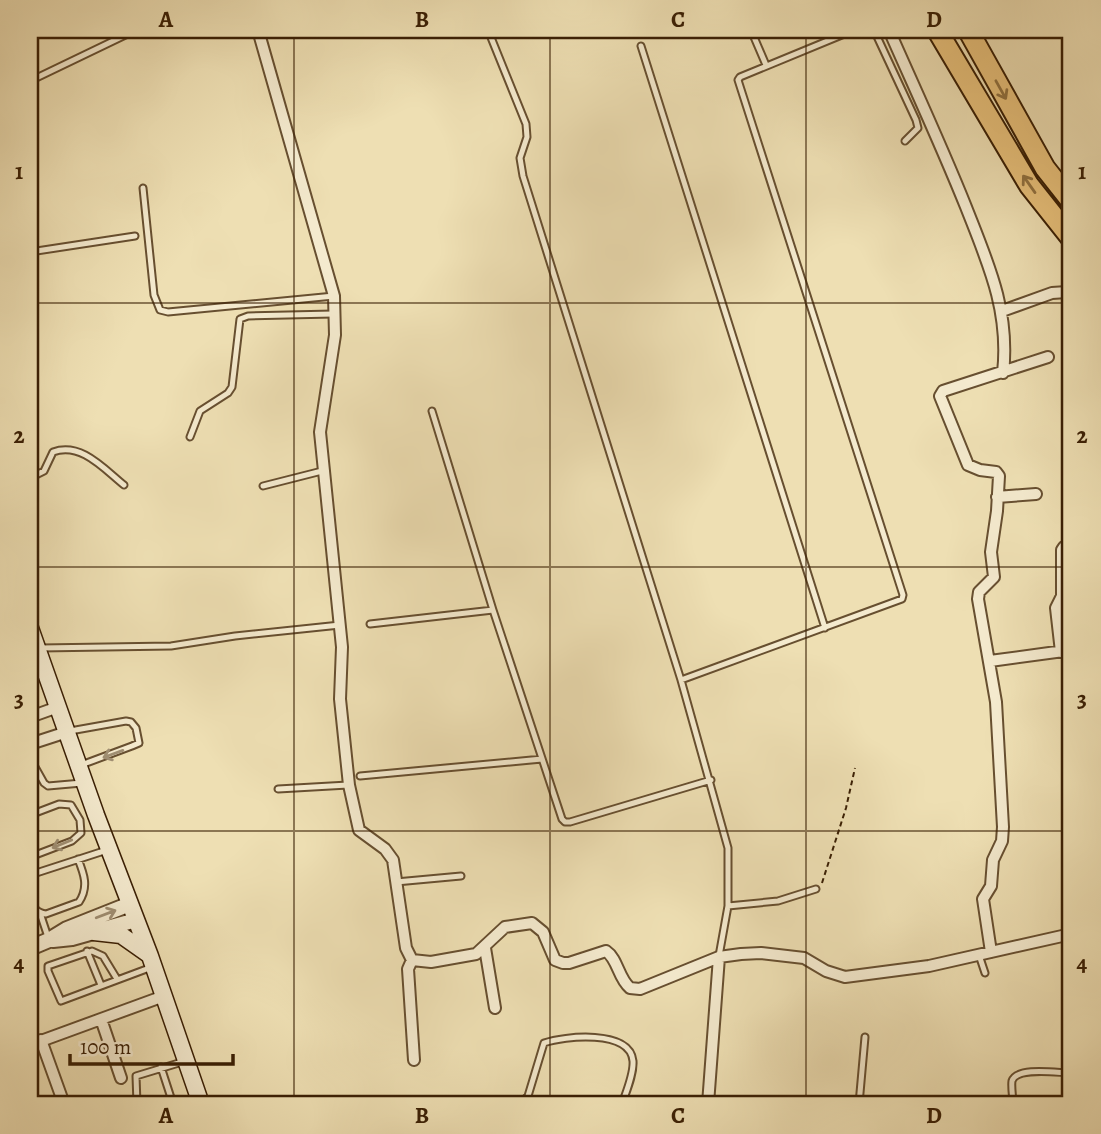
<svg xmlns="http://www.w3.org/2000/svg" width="1101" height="1134" viewBox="0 0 1101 1134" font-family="Alegreya,serif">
  <rect width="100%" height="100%" fill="#eedfb3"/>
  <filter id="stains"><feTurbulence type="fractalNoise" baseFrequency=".00286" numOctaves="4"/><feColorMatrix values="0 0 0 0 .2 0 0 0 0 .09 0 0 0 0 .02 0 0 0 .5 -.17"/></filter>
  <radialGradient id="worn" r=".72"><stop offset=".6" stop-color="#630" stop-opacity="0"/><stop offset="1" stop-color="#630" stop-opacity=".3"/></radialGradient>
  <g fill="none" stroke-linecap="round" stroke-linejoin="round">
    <defs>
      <path id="service" d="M488 30 526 124 527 137 520 158 523 176 681 680 728 848V906L719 956
        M751 30 766 65
        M874 30 916 120 918 128 905 141
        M641 46 825 628
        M30 81 136 30
        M143 188 154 295 160 310 168 312 334 296
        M30 252 135 236
        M432 411 493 610 562 819 565 822H570L711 780
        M190 437 200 411 228 393 232 387 240 319 248 316 333 314
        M30 475H36L44 471 53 452C81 442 103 468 124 485
        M263 486 322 471
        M370 624 493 610
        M40 648 171 646 235 636 340 625
        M681 680 902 599 903 595 738 80 740 77 854 30
        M70 731 126 721 131 722 136 728 139 743 132 746 81 765
        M30 758 44 783 48 786 82 783
        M360 776 542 759
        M278 789 348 785
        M30 815 59 804 71 805 80 820 81 833 72 841 30 857
        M30 875 107 850
        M396 882 461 876
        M30 898C33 907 36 913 46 914L79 902C89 887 84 874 78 859
        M728 906 778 901 816 889
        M40 913 48 937
        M87 951 101 985
        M979 955 985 973
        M117 979 103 956 92 951 48 966V971L61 1001 152 967
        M161 1067 173 1104
        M137 1104 136 1076 182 1062
        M520 1104 528 1096 544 1043C564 1036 630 1029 633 1061 634 1074 626 1092 622 1104
        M859 1104 865 1037
        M1013 1104C1013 1098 1011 1087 1012 1081 1017 1066 1058 1073 1071 1073"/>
      <path id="minor" d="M258 30 334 296 335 335 320 432 342 647 340 699 349 785 359 830 385 849 393 860 406 948 412 960 431 962 476 954 505 927 532 923 543 932 555 960 563 963H569L606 951C618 959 618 978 630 988L640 989 719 957 741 954 761 953 804 958 826 971 845 977 929 966 1071 934
        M889 30C915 89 942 147 966 207 988 263 1010 311 1003 373
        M1002 311 1052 293 1067 292 1071 295
        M997 497 1036 494
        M1061 652 1056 608 1062 596V550L1064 547 1071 545
        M990 661 1071 650
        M30 717 58 707
        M30 744 67 732
        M485 948 495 1008
        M991 952 983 899 991 886 993 860 1002 841 1003 827 996 702 978 599 979 592 994 577 991 552 997 511 999 476 996 472 980 470 968 465 940 396 943 391 1048 357
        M412 960 408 969 414 1060
        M101 1019 164 996
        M41 1040 64 1104
        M30 1045 101 1019 121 1078
        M708 1104 719 957"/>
      <path id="tertiary" d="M53 940 72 938 136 920
        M30 948 49 940 67 929 130 904"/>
      <path id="secondary" d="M30 628 96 815 150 956 201 1104
        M94 932 121 935 148 954"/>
      <path id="motorway" d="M937 30 1029 185 1071 238
        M968 30 1045 168 1071 201"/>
    </defs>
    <use href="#service" stroke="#674f30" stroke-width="9"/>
    <use href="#minor" stroke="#674f30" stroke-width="14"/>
    <use href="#tertiary" stroke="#674f30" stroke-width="18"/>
    <use href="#secondary" stroke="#3a1f04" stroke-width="19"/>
    <use href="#motorway" stroke="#3a1f04" stroke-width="23"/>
    <path stroke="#3a1f04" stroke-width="2" stroke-dasharray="5 3.5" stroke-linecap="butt" d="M822 883 846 808 855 768"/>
    <use href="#service" stroke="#f4eace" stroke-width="5"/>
    <use href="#minor" stroke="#f4eace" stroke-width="10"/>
    <use href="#tertiary" stroke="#f4eace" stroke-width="14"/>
    <use href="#secondary" stroke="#f4eace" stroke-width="16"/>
    <use href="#motorway" stroke="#e7c07a" stroke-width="19"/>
  </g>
  <defs><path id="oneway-shaft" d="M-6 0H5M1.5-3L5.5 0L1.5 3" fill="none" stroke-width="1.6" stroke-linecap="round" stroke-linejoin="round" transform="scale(1.75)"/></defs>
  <g stroke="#90703f">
    <use href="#oneway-shaft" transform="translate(1001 90) rotate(61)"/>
    <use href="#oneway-shaft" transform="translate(1029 184) rotate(-125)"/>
  </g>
  <g stroke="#a08f73">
    <use href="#oneway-shaft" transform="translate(113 754) rotate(160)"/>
    <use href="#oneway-shaft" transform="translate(62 844) rotate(158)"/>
    <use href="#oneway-shaft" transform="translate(106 914) rotate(-21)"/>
  </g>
  <path fill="none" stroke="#3a1f04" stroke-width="2" stroke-opacity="0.55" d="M294 30V1104M550 30V1104M806 30V1104M30 303H1071M30 567H1071M30 831H1071"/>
  <rect width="1101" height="1134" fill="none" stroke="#eedfb3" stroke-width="77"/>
  <path d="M70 1054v10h163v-10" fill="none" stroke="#3a1f04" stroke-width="3.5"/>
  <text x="80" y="1054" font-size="21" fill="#3a1f04" stroke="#f4eace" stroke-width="5" paint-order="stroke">100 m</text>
  <rect x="38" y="38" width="1024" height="1058" fill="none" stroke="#3a1f04" stroke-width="2.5"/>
  <g font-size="23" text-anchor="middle" font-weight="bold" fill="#3a1f04">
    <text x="166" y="27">A</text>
    <text x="422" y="27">B</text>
    <text x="678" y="27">C</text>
    <text x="934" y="27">D</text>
    <text x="19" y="179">1</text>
    <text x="1082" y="179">1</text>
    <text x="19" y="443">2</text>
    <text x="1082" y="443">2</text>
    <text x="19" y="707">3</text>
    <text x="1082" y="707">3</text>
    <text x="19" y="971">4</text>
    <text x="1082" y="971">4</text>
    <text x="166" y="1123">A</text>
    <text x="422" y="1123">B</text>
    <text x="678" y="1123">C</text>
    <text x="934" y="1123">D</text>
  </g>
  <rect width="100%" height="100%" filter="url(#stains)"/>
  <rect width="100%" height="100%" fill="url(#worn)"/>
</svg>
